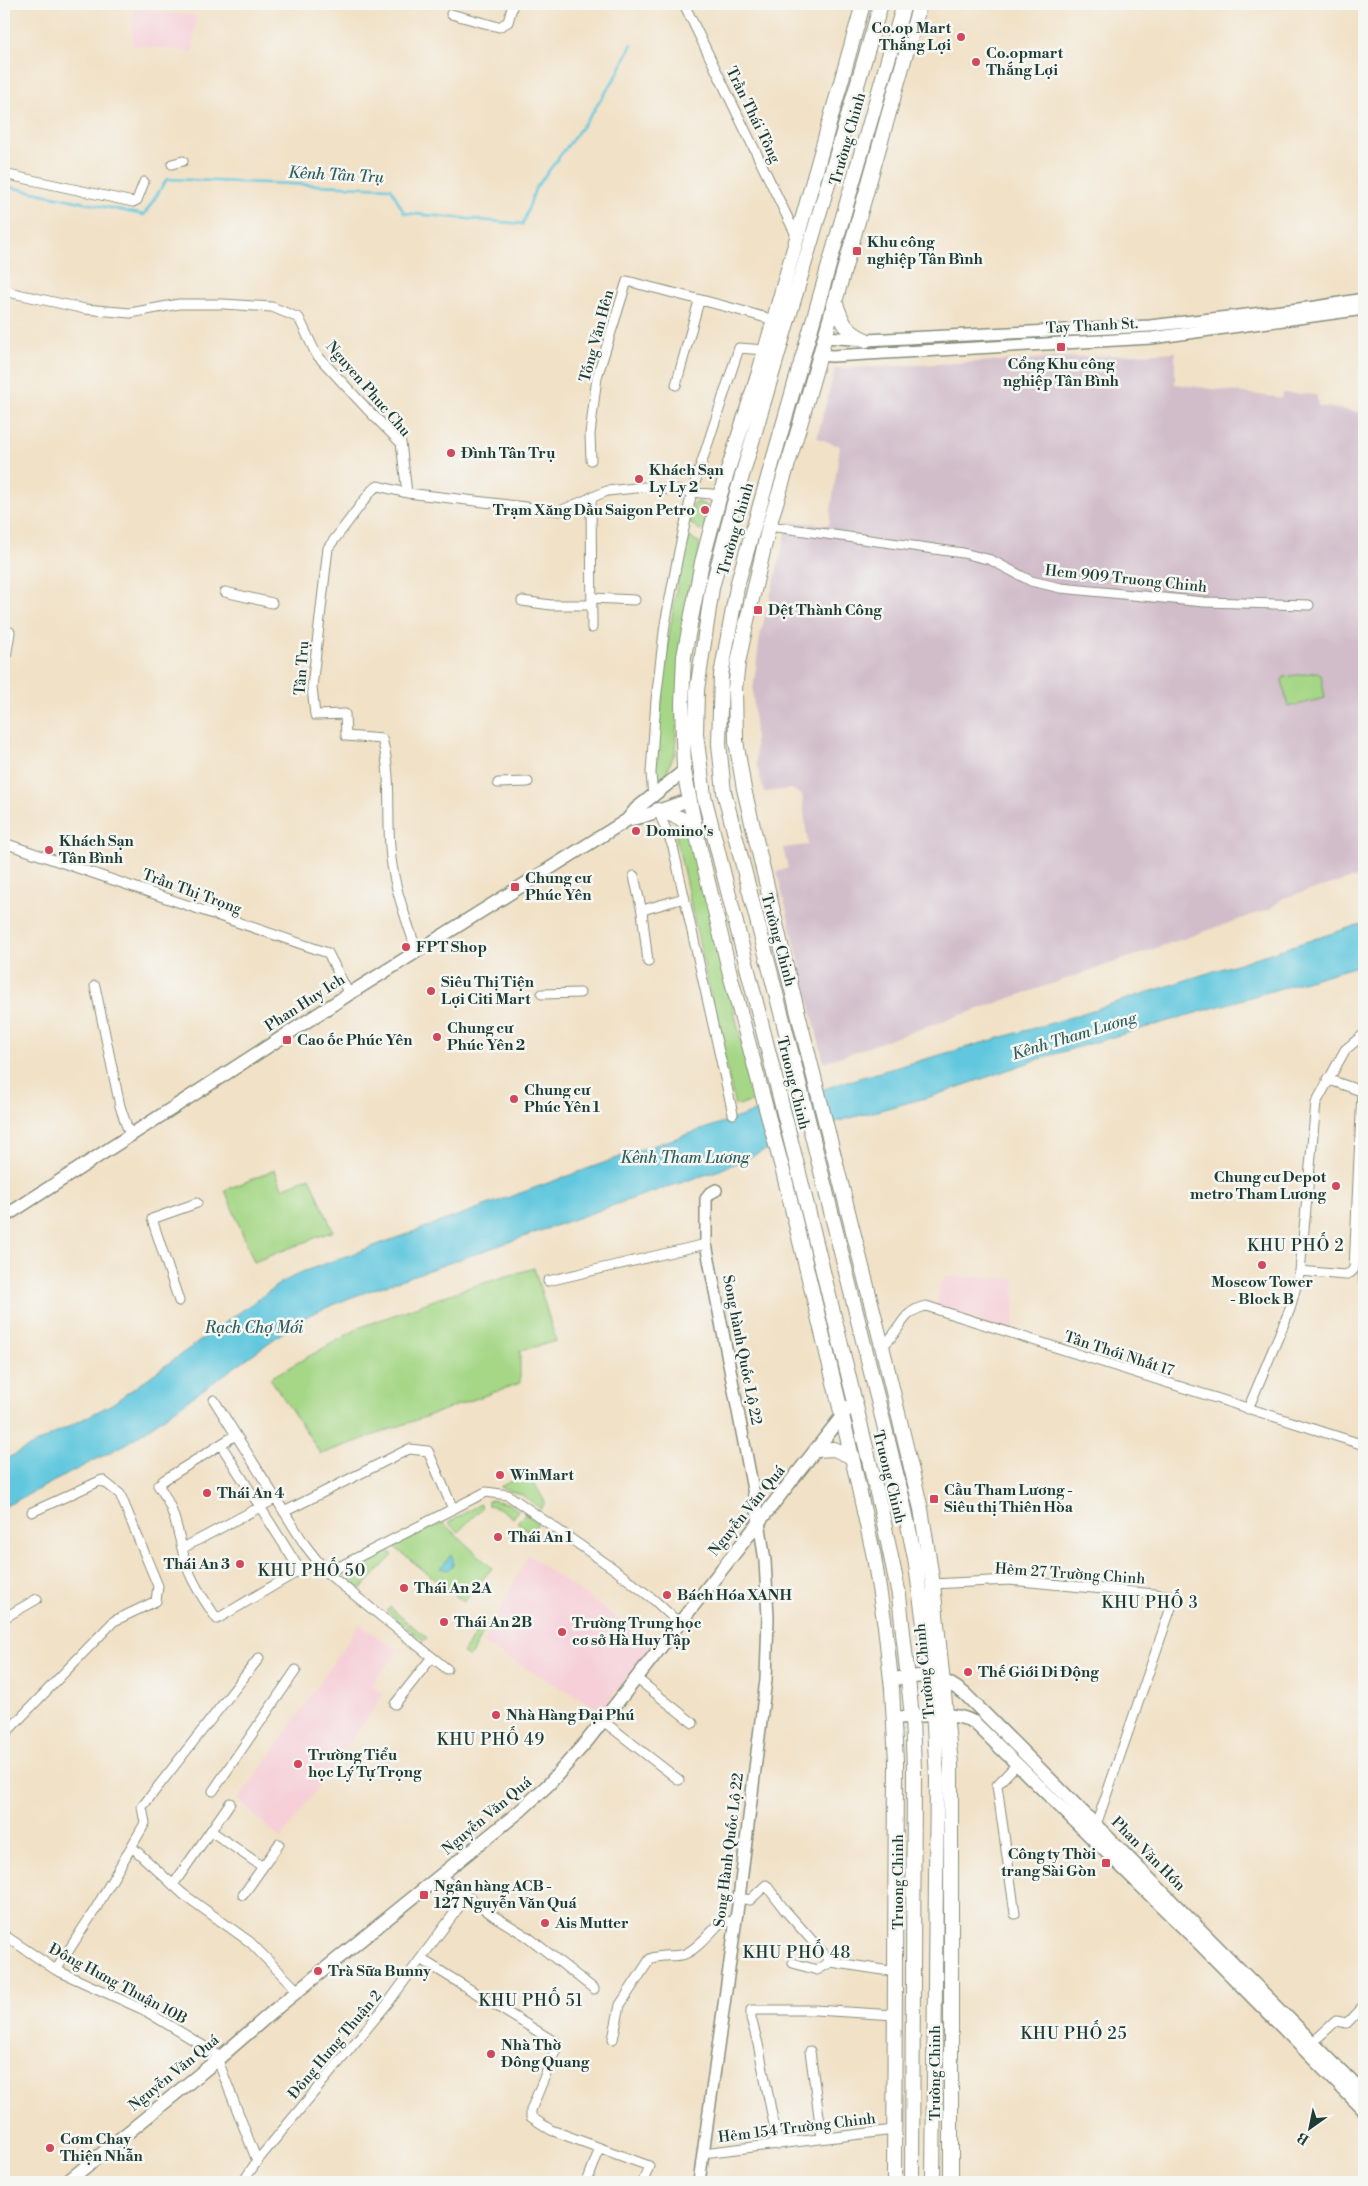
<svg xmlns="http://www.w3.org/2000/svg" width="1368" height="2186" viewBox="0 0 1368 2186" font-family="'Libre Bodoni',serif">
  <rect width="100%" height="100%" fill="#f6f6f2"/>
  <filter id="ink" filterUnits="userSpaceOnUse"><feTurbulence type="fractalNoise" baseFrequency=".02" numOctaves="2"/><feDisplacementMap in="SourceGraphic" scale="10" xChannelSelector="R" yChannelSelector="G"/><feConvolveMatrix kernelMatrix="1 2 1 2 8 2 1 2 1" color-interpolation-filters="sRGB"/></filter>
  <filter id="wash" filterUnits="userSpaceOnUse"><feTurbulence type="fractalNoise" baseFrequency=".0096" numOctaves="4" result="noise"/><feDisplacementMap in="SourceGraphic" scale="20" xChannelSelector="R" yChannelSelector="G"/><feGaussianBlur stdDeviation="1.12" result="paint"/><feColorMatrix in="noise" values="0 0 0 0 0 0 0 0 0 0 0 0 0 0 0 0 0 1.4 0 .05"/><feComposite in="paint" operator="in"/></filter>
  <g filter="url(#wash)">
    <rect width="100%" height="100%" fill="#f1e1c6"/>
    <path fill="#f6cfd8" d="M134 9 196 16 193 52 132 45Z
      M946 1276 1015 1279 1014 1333 936 1306 940 1284Z
      M528 1555 620 1620 653 1646 601 1710 483 1644Z
      M359 1624 398 1650 371 1685 384 1694 281 1839 238 1800 289 1729Z"/>
    <path fill="#d1bdca" d="M1175 352V384L1282 398 1283 393 1317 395 1318 406 1364 413V875L1283 898 1270 909 824 1062 777 872 788 868 783 848 808 845 802 795 791 789 764 792 756 762 753 690 760 636 789 522 829 525 840 446 817 438 835 369Z"/>
    <path fill="#a5d786" stroke="#628a5d" d="M699 502 707 506 704 528 700 530 690 523 693 503Z
      M688 537 699 542 700 550 681 652 675 753 662 781 655 787V765L668 642 684 541Z
      M1318 672 1321 675 1325 698 1288 707 1282 680 1284 677Z
      M680 825 693 834 755 1101 735 1106 674 828Z
      M1364 1134V1283L1359 1281Z
      M275 1170 282 1188 310 1177 333 1231 254 1262 225 1190Z
      M534 1268 556 1341 520 1351V1383L321 1454 270 1378 361 1327 464 1289Z
      M521 1476 531 1477 545 1502 541 1509 522 1495 500 1487Z
      M491 1500 507 1503 518 1510 513 1518 499 1508 488 1505 487 1502Z
      M480 1504 482 1508 458 1532 448 1523Z
      M525 1514 538 1523 532 1533 517 1522Z
      M443 1523 492 1568 464 1602 393 1546Z
      M387 1550 393 1555 361 1589 346 1576Z
      M390 1607 407 1622 404 1625 387 1611Z
      M409 1623 427 1638 424 1641 406 1627Z
      M482 1624 486 1627 469 1658 463 1653Z"/>
    <path fill="#61c7de" stroke="#408289" d="M1364 923V964L1048 1056 933 1096 820 1126 720 1170 640 1196 352 1297 309 1315 295 1324 128 1443 4 1507V1460L112 1404 279 1284 302 1272 631 1153 845 1082 1052 1023Z
      M451 1555 453 1559V1565L448 1570 441 1568Z"/>
    <g fill="none" stroke-linecap="round" stroke-linejoin="round">
      <path stroke="#61c7de" stroke-width="2.5" d="M4 186 144 215 167 179 391 188 404 213 523 224 535 189 590 116 617 75 632 44"/>
    </g>
  </g>
  <g filter="url(#ink)">
    <g fill="none" stroke-linecap="round" stroke-linejoin="round">
      <defs>
        <path id="minor" d="M684 4 797 237
          M451 14 499 27 508 22 513 4
          M172 164 183 161
          M4 174 133 202 137 200 144 182
          M4 291 85 309 130 313 179 304H223L272 307 299 318 316 354 367 409 401 443 407 493
          M676 385 699 301
          M591 460 590 434 597 377 627 281C676 294 725 305 773 320
          M591 497 592 628
          M769 526 963 553 991 560 1031 581 1061 588 1204 602 1309 605
          M225 592 272 603
          M592 598 635 600
          M522 601 551 605H591
          M4 631 10 632 6 658
          M498 783 528 782
          M653 797 651 773 656 700 665 624 679 551 692 492 739 348 765 350
          M658 810 673 847 733 1114
          M4 843 328 953 349 994
          M634 876 642 912
          M417 952C406 918 392 883 390 847 387 812 392 774 382 739L346 736 345 714 315 715 312 687 328 548 372 490 378 486 407 493 560 511 607 491 645 487 720 495
          M648 962 642 912 646 909 684 898
          M95 986 120 1106 130 1136
          M542 994 580 993
          M1327 1079 1364 1092
          M1300 1271 1345 1275 1350 1273 1354 1269 1362 1091
          M548 1281 706 1244
          M179 1301 152 1219 197 1203
          M882 1346C902 1332 899 1312 926 1306L1364 1445
          M214 1400 305 1545 327 1573 447 1669
          M1248 1409 1290 1309 1300 1271 1316 1103 1345 1050 1364 1034
          M221 1445 300 1570 217 1619C204 1600 190 1580 184 1557 178 1532 174 1506 158 1485L164 1480 234 1436
          M284 1512 409 1449 428 1451 453 1509
          M183 1548 275 1499
          M327 1573 486 1492 508 1495 614 1569 653 1599 679 1623
          M933 1584 1009 1580 1175 1596 1096 1825
          M4 1618 37 1599
          M636 1678 693 1723
          M395 1704 432 1657
          M603 1721 679 1780
          M4 1735 114 1621 156 1601 158 1586 120 1494 102 1480 32 1512
          M213 1791 296 1670
          M211 1831 263 1867
          M132 1847 183 1894 250 1942 298 1991
          M440 1876 494 1916 528 1937 594 1989
          M173 1885 230 1803
          M243 1895 279 1844
          M739 1898 750 1900 766 1885 784 1909 831 1962
          M1015 1914 997 1785 1017 1764
          M4 1935 56 1970 144 2010 215 2053 257 2161
          M421 1959 558 2044 531 2110V2117L551 2130 649 2166 643 2182
          M793 1963 817 1970 831 1962 896 1972
          M56 1970 96 1908 145 1823 142 1807 259 1658
          M613 2039 620 2005 650 1959C661 1954 670 1957 681 1955 693 1954 713 1930 721 1922L736 1921
          M1313 2042 1336 2021 1347 2023 1364 2005
          M810 2051 822 2138
          M778 2145 758 2044 751 2018V2010H815L895 2015
          M703 2153 894 2130
          M243 2182 257 2161 388 2003 467 1896
          M587 2182 600 2148"/>
        <path id="tertiary" d="M825 337 866 340 1150 326 1316 307 1364 299
          M820 355 832 356 1152 338 1364 309
          M699 2182 739 1898 766 1680 768 1617 765 1561 759 1521 706 1244V1199L709 1194 716 1190"/>
        <path id="secondary" d="M627 820 641 817 689 800
          M4 1217 349 994 627 820 636 809 684 771
          M891 1679C928 1675 934 1671 965 1694L1364 2094
          M894 1718C921 1716 950 1710 974 1722L1199 1943 1364 2110
          M67 2182 217 2060 278 2007 520 1811 549 1784 587 1741 854 1401"/>
        <path id="primary" d="M863 4 759 372 720 495 702 562 684 656 682 703 684 771 696 832 731 978 784 1175 852 1457 874 1557 885 1626 892 1689 896 1761 894 2182
          M881 4 734 503 712 588 697 690 696 734 704 796 799 1173 881 1509 899 1595 912 1717 914 1770 912 2182
          M904 4 738 582 721 675 719 744 724 792 796 1071 902 1497 915 1558 931 1676 937 1778 933 2182
          M920 4 801 421 769 526 746 625 738 663 735 689 736 741 744 789 786 966 882 1346 921 1509 933 1584 951 1764V2182
          M835 301C842 322 845 331 866 340
          M658 810 680 818 698 834
          M816 1450 834 1449 852 1457"/>
      </defs>
      <use href="#minor" stroke="#888f7d" stroke-width="11"/>
      <use href="#tertiary" stroke="#888f7d" stroke-width="14"/>
      <use href="#secondary" stroke="#888f7d" stroke-width="15"/>
      <use href="#primary" stroke="#888f7d" stroke-width="16"/>
      <use href="#minor" stroke="#fff" stroke-width="9"/>
      <use href="#tertiary" stroke="#fff" stroke-width="11"/>
      <use href="#secondary" stroke="#fff" stroke-width="12"/>
      <use href="#primary" stroke="#fff" stroke-width="14"/>
    </g>
  </g>
  <g fill="#d1495b" stroke="#f6f6f2" stroke-width="2">
    <circle cx="961" cy="37" r="5"/>
    <circle cx="976" cy="62" r="5"/>
    <rect x="852" y="246" width="10" height="10" rx="2.5"/>
    <rect x="1056" y="342" width="10" height="10" rx="2.5"/>
    <circle cx="451" cy="453" r="5"/>
    <circle cx="639" cy="479" r="5"/>
    <circle cx="705" cy="510" r="5"/>
    <rect x="753" y="605" width="10" height="10" rx="2.5"/>
    <circle cx="636" cy="831" r="5"/>
    <circle cx="49" cy="850" r="5"/>
    <rect x="510" y="882" width="10" height="10" rx="2.5"/>
    <circle cx="406" cy="947" r="5"/>
    <circle cx="431" cy="991" r="5"/>
    <circle cx="437" cy="1037" r="5"/>
    <rect x="282" y="1035" width="10" height="10" rx="2.5"/>
    <circle cx="514" cy="1099" r="5"/>
    <circle cx="1336" cy="1186" r="5"/>
    <circle cx="1262" cy="1265" r="5"/>
    <circle cx="500" cy="1475" r="5"/>
    <circle cx="207" cy="1493" r="5"/>
    <rect x="929" y="1494" width="10" height="10" rx="2.5"/>
    <circle cx="498" cy="1537" r="5"/>
    <circle cx="240" cy="1564" r="5"/>
    <circle cx="404" cy="1588" r="5"/>
    <circle cx="667" cy="1595" r="5"/>
    <circle cx="444" cy="1622" r="5"/>
    <circle cx="562" cy="1632" r="5"/>
    <circle cx="968" cy="1672" r="5"/>
    <circle cx="496" cy="1715" r="5"/>
    <circle cx="298" cy="1764" r="5"/>
    <rect x="1101" y="1858" width="10" height="10" rx="2.5"/>
    <rect x="419" y="1890" width="10" height="10" rx="2.5"/>
    <circle cx="545" cy="1923" r="5"/>
    <circle cx="318" cy="1971" r="5"/>
    <circle cx="491" cy="2054" r="5"/>
    <circle cx="50" cy="2148" r="5"/>
  </g>
  <g text-anchor="middle" dominant-baseline="central" stroke-width="5" stroke-linejoin="round" paint-order="stroke">
    <g font-size="15" font-weight="bold" fill="#1f3d34" stroke="#f6f6f2" text-anchor="start">
      <text x="951" y="28" text-anchor="end">Co.op Mart<tspan x="951" dy="17">Thắng Lợi</tspan></text>
      <text x="986" y="53">Co.opmart<tspan x="986" dy="17">Thắng Lợi</tspan></text>
      <text x="867" y="242">Khu công<tspan x="867" dy="17">nghiệp Tân Bình</tspan></text>
      <text x="1061" y="364" text-anchor="middle">Cổng Khu công<tspan x="1061" dy="17">nghiệp Tân Bình</tspan></text>
      <text x="461" y="453">Đình Tân Trụ</text>
      <text x="649" y="470">Khách Sạn<tspan x="649" dy="17">Ly Ly 2</tspan></text>
      <text x="695" y="510" text-anchor="end">Trạm Xăng Dầu Saigon Petro</text>
      <text x="768" y="610">Dệt Thành Công</text>
      <text x="646" y="831">Domino's</text>
      <text x="59" y="841">Khách Sạn<tspan x="59" dy="17">Tân Bình</tspan></text>
      <text x="525" y="878">Chung cư<tspan x="525" dy="17">Phúc Yên</tspan></text>
      <text x="416" y="947">FPT Shop</text>
      <text x="441" y="982">Siêu Thị Tiện<tspan x="441" dy="17">Lợi Citi Mart</tspan></text>
      <text x="447" y="1028">Chung cư<tspan x="447" dy="17">Phúc Yên 2</tspan></text>
      <text x="297" y="1040">Cao ốc Phúc Yên</text>
      <text x="524" y="1090">Chung cư<tspan x="524" dy="17">Phúc Yên 1</tspan></text>
      <text x="1326" y="1177" text-anchor="end">Chung cư Depot<tspan x="1326" dy="17">metro Tham Lương</tspan></text>
      <text x="1262" y="1282" text-anchor="middle">Moscow Tower<tspan x="1262" dy="17">- Block B</tspan></text>
      <text x="510" y="1475">WinMart</text>
      <text x="944" y="1490">Cầu Tham Lương -<tspan x="944" dy="17">Siêu thị Thiên Hòa</tspan></text>
      <text x="217" y="1493">Thái An 4</text>
      <text x="508" y="1537">Thái An 1</text>
      <text x="230" y="1564" text-anchor="end">Thái An 3</text>
      <text x="414" y="1588">Thái An 2A</text>
      <text x="677" y="1595">Bách Hóa XANH</text>
      <text x="454" y="1622">Thái An 2B</text>
      <text x="572" y="1623">Trường Trung học<tspan x="572" dy="17">cơ sở Hà Huy Tập</tspan></text>
      <text x="978" y="1672">Thế Giới Di Động</text>
      <text x="506" y="1715">Nhà Hàng Đại Phú</text>
      <text x="308" y="1755">Trường Tiểu<tspan x="308" dy="17">học Lý Tự Trọng</tspan></text>
      <text x="1096" y="1854" text-anchor="end">Công ty Thời<tspan x="1096" dy="17">trang Sài Gòn</tspan></text>
      <text x="434" y="1886">Ngân hàng ACB -<tspan x="434" dy="17">127 Nguyễn Văn Quá</tspan></text>
      <text x="555" y="1923">Ais Mutter</text>
      <text x="328" y="1971">Trà Sữa Bunny</text>
      <text x="501" y="2045">Nhà Thờ<tspan x="501" dy="17">Đông Quang</tspan></text>
      <text x="60" y="2139">Cơm Chay<tspan x="60" dy="17">Thiện Nhẫn</tspan></text>
    </g>
    <g font-size="15" fill="#1f3d34" stroke="#f6f6f2">
      <text transform="translate(753 115) rotate(64)">Trần Thái Tông</text>
      <text transform="translate(848 139) rotate(-74)">Trường Chinh</text>
      <text transform="translate(1092 326) rotate(-3)">Tay Thanh St.</text>
      <text transform="translate(597 336) rotate(-75)">Tống Văn Hên</text>
      <text transform="translate(368 389) rotate(49)">Nguyen Phuc Chu</text>
      <text transform="translate(736 529) rotate(-74)">Trường Chinh</text>
      <text transform="translate(1126 579) rotate(6)">Hem 909 Truong Chinh</text>
      <text transform="translate(302 668) rotate(-86)">Tân Trụ</text>
      <text transform="translate(192 892) rotate(20)">Trần Thị Trọng</text>
      <text transform="translate(778 940) rotate(75)">Trường Chinh</text>
      <text transform="translate(305 1003) rotate(-33)">Phan Huy Ich</text>
      <text transform="translate(793 1083) rotate(76)">Truong Chinh</text>
      <text transform="translate(742 1350) rotate(79)">Song hành Quốc Lộ 22</text>
      <text transform="translate(1119 1354) rotate(18)">Tân Thới Nhất 17</text>
      <text transform="translate(889 1477) rotate(76)">Truong Chinh</text>
      <text transform="translate(747 1511) rotate(-51)">Nguyễn Văn Quá</text>
      <text transform="translate(1070 1574) rotate(4)">Hẻm 27 Trường Chinh</text>
      <text transform="translate(925 1671) rotate(-96)">Trường Chinh</text>
      <text transform="translate(487 1816) rotate(-40)">Nguyễn Văn Quá</text>
      <text transform="translate(729 1850) rotate(-83)">Song Hành Quốc Lộ 22</text>
      <text transform="translate(1148 1854) rotate(45)">Phan Văn Hớn</text>
      <text transform="translate(898 1882) rotate(-90)">Truong Chinh</text>
      <text transform="translate(118 1984) rotate(28)">Đông Hưng Thuận 10B</text>
      <text transform="translate(335 2045) rotate(-50)">Đông Hưng Thuận 2</text>
      <text transform="translate(174 2073) rotate(-39)">Nguyễn Văn Quá</text>
      <text transform="translate(935 2073) rotate(-90)">Trường Chinh</text>
      <text transform="translate(797 2128) rotate(-7)">Hẻm 154 Trường Chinh</text>
    </g>
    <g font-size="16" font-style="italic" fill="#30605e" stroke="#f6f6f2">
      <text transform="translate(336 175) rotate(3)">Kênh Tân Trụ</text>
      <text transform="translate(1074 1036) rotate(-17)">Kênh Tham Lương</text>
      <text x="685" y="1158">Kênh Tham Lương</text>
      <text x="254" y="1328">Rạch Chợ Mới</text>
    </g>
    <g font-size="16" letter-spacing="1" fill="#1f3d34" stroke="#f6f6f2">
      <text x="1296" y="1246">KHU PHỐ 2</text>
      <text x="312" y="1571">KHU PHỐ 50</text>
      <text x="1150" y="1603">KHU PHỐ 3</text>
      <text x="491" y="1740">KHU PHỐ 49</text>
      <text x="797" y="1953">KHU PHỐ 48</text>
      <text x="531" y="2001">KHU PHỐ 51</text>
      <text x="1074" y="2034">KHU PHỐ 25</text>
    </g>
  </g>
  <rect width="1368" height="2186" fill="none" stroke="#f6f6f2" stroke-width="20"/>
  <g transform="translate(1310 2128) rotate(213)" stroke="#f6f6f2" stroke-width="4" paint-order="stroke">
  <path d="M0-4L9 19L0 12L-9 19Z" fill="#1f3d34"/>
  <text y="-8" font-size="14" font-weight="bold" text-anchor="middle" fill="#1f3d34">B</text>
  </g>
</svg>
